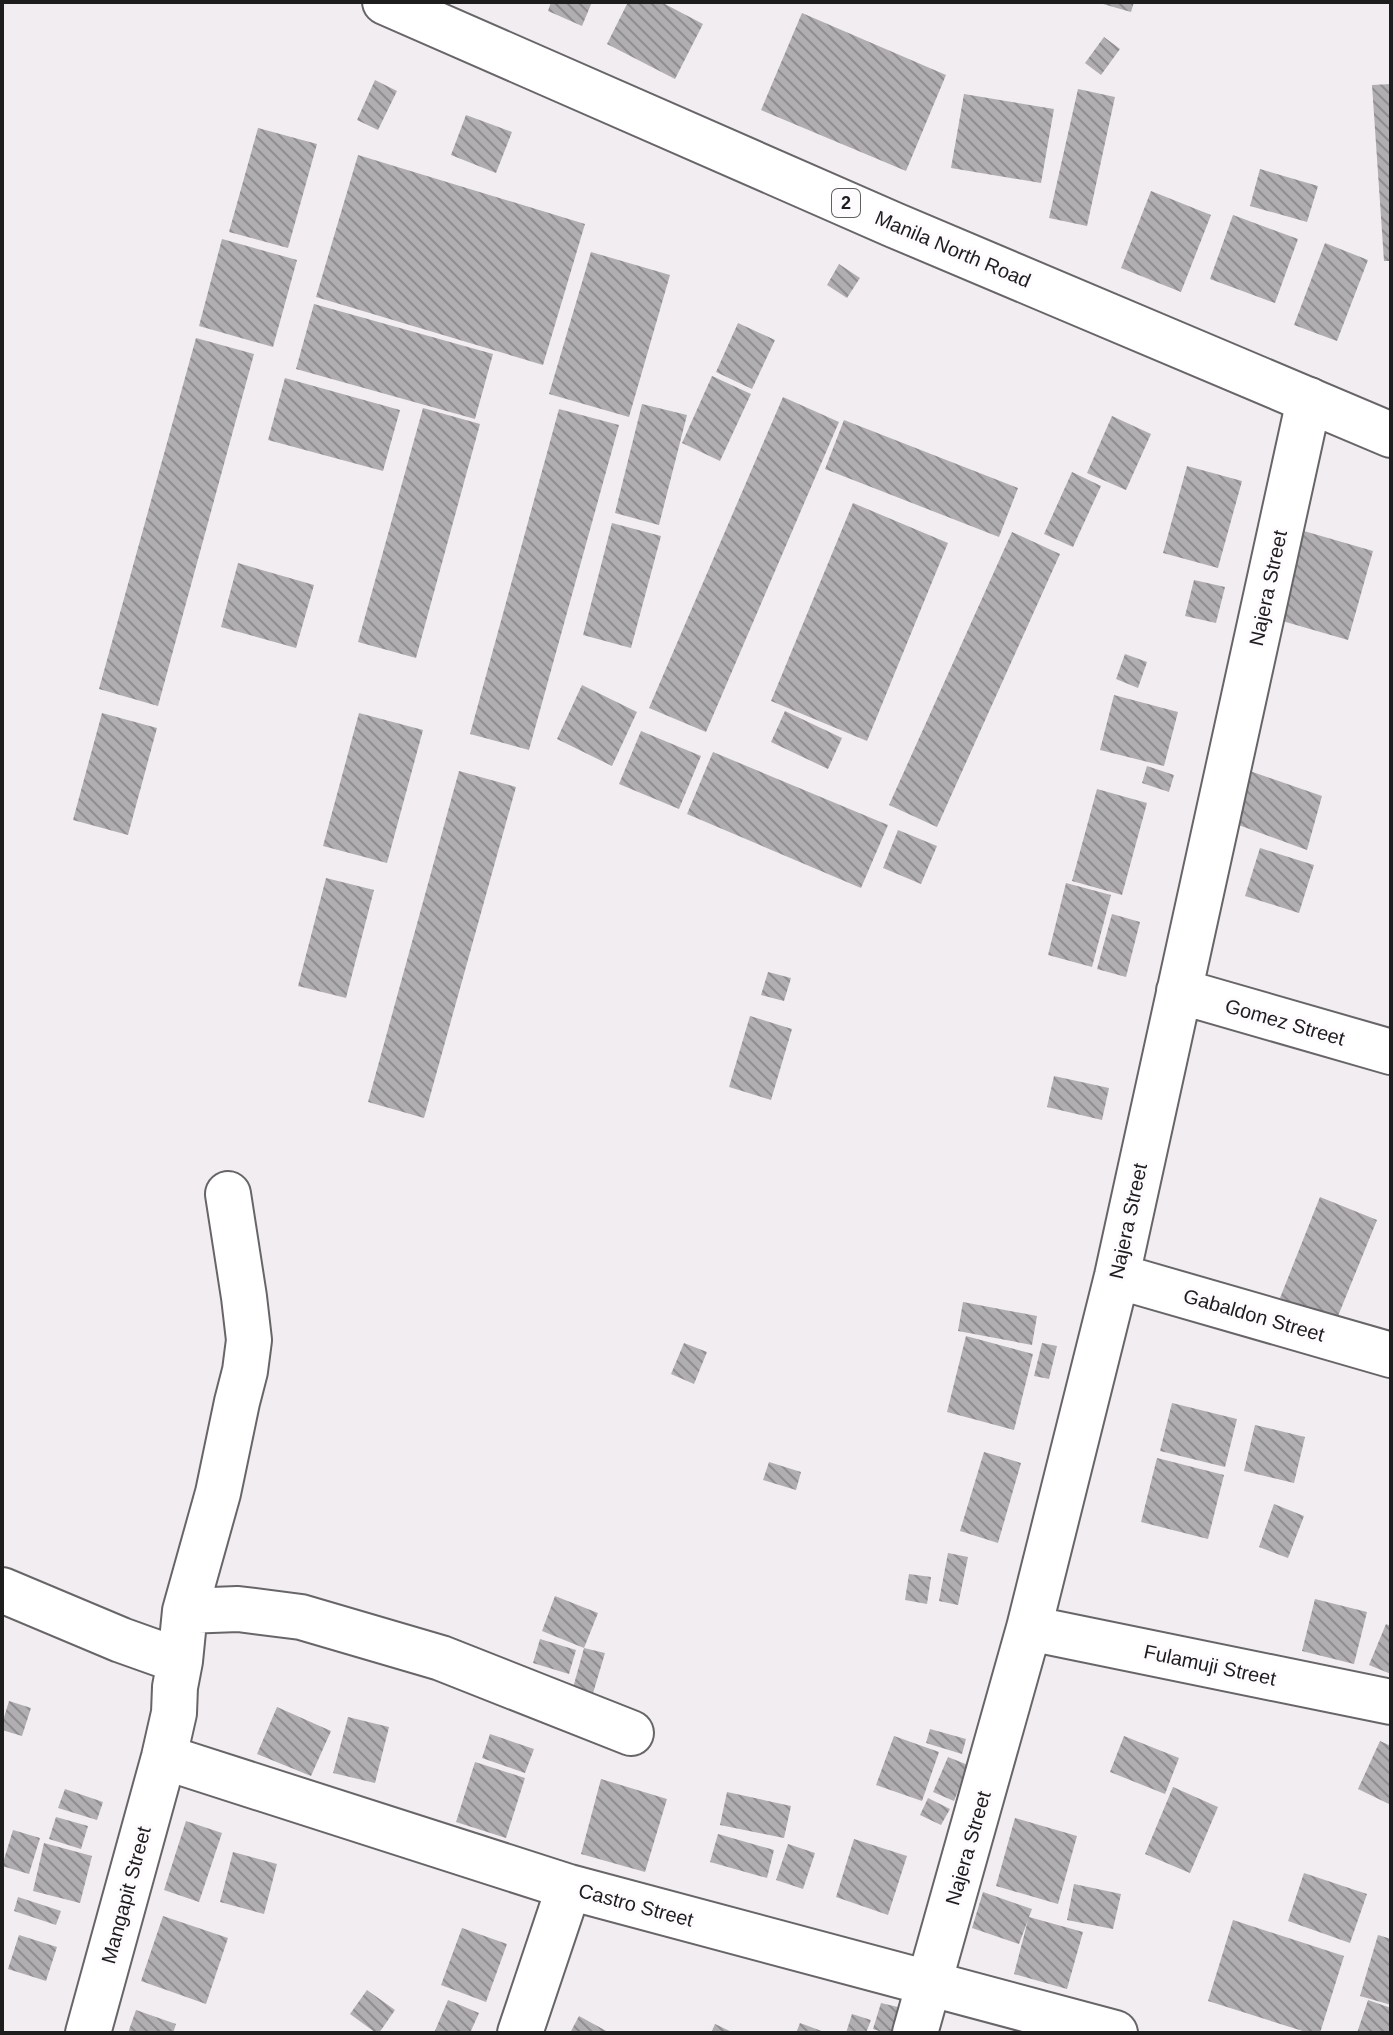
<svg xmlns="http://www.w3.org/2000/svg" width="1393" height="2035" viewBox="0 0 1393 2035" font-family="Arial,sans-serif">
  <defs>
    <pattern id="building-back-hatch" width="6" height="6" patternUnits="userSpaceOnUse" patternTransform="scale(2)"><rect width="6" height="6" fill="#b1aeb2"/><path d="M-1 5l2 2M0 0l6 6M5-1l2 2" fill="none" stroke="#8f8d90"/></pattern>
  </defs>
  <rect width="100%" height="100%" fill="#f1edf1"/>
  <path fill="url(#building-back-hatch)" d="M551 2H592L582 26 548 11Z
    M628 2H661L703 24 675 79 607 44Z
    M1096 2H1134L1131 12Z
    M802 13 946 75 906 171 761 110Z
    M1104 37 1120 49 1101 75 1085 63Z
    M375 80 397 91 378 130 357 120Z
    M1391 84V261H1384L1372 85Z
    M1078 89 1115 97 1087 226 1049 218Z
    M964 94 1054 109 1041 183 951 168Z
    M466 115 512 132 496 173 451 155Z
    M258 128 317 144 288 248 229 232Z
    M358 155 585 224 543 365 316 297Z
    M1260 169 1318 186 1307 222 1250 206Z
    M1151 191 1211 215 1181 292 1121 268Z
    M1233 215 1298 239 1275 303 1210 279Z
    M222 239 297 260 273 347 199 326Z
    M1325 243 1368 260 1337 341 1294 325Z
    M591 252 670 275 629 417 549 394Z
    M839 264 860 278 847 298 827 285Z
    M314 304 493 354 475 419 296 369Z
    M738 323 775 340 752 389 716 372Z
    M196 338 254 354 158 706 99 689Z
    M712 376 751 394 720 461 682 443Z
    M285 378 400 410 383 471 268 440Z
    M783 397 839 422 706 732 649 708Z
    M642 404 687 415 659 525 615 513Z
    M423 408 480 424 416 658 358 642Z
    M559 409 619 425 529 750 470 734Z
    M1112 416 1151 434 1126 490 1087 473Z
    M844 420 1018 488 999 537 825 469Z
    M1187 466 1242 481 1218 568 1163 553Z
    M1072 472 1101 486 1073 547 1044 534Z
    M853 503 948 543 867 741 771 701Z
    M612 523 661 536 631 648 583 635Z
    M1297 529 1373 551 1348 640 1272 618Z
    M1012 532 1060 554 937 827 889 805Z
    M238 563 314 585 296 648 221 627Z
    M1194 580 1225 587 1216 623 1185 616Z
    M1125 654 1147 662 1138 688 1116 679Z
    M582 685 637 712 612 766 557 739Z
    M1114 695 1178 712 1164 766 1100 750Z
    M785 711 842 738 828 769 771 742Z
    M102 713 157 728 128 835 73 820Z
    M359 713 423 730 387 863 323 846Z
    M641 731 701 756 679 809 619 784Z
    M713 752 888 825 861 888 687 814Z
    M1147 766 1174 775 1169 792 1142 783Z
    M1247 770 1322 796 1307 850 1233 823Z
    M459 771 516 787 424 1118 368 1102Z
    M1097 789 1147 803 1122 895 1072 881Z
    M898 830 937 846 921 884 883 868Z
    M1260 848 1314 865 1299 913 1245 896Z
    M326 878 374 890 346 998 298 986Z
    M1066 883 1111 895 1092 967 1048 955Z
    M1112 914 1140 922 1126 977 1097 969Z
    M768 972 791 978 784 1001 761 995Z
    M750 1016 792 1029 771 1100 729 1087Z
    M1054 1076 1109 1088 1102 1120 1047 1107Z
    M1320 1197 1377 1220 1336 1321 1280 1298Z
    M963 1302 1037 1316 1032 1345 958 1331Z
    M966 1336 1033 1354 1014 1430 947 1412Z
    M684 1343 707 1352 694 1384 671 1374Z
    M1042 1343 1057 1346 1049 1379 1034 1376Z
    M1172 1403 1237 1419 1225 1467 1160 1451Z
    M1255 1425 1305 1437 1294 1483 1244 1471Z
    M984 1452 1021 1463 998 1543 960 1531Z
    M1157 1458 1224 1475 1208 1539 1141 1522Z
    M769 1462 801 1472 796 1490 763 1480Z
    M1274 1504 1304 1516 1288 1558 1259 1547Z
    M948 1553 968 1557 958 1605 939 1601Z
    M909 1574 931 1577 927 1604 905 1600Z
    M555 1596 598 1613 584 1648 542 1631Z
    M1315 1599 1367 1612 1354 1664 1302 1651Z
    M1386 1624 1391 1626V1674L1369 1665Z
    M540 1639 576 1650 569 1674 533 1663Z
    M584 1648 605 1653 591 1700 571 1695Z
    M9 1701 31 1708 22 1736 2 1730V1724Z
    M277 1707 331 1731 311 1776 257 1754Z
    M348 1717 389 1727 375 1783 333 1773Z
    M930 1729 966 1739 962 1754 926 1743Z
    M490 1734 534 1749 525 1773 482 1758Z
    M894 1736 939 1752 922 1801 876 1785Z
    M1124 1736 1179 1758 1165 1794 1110 1772Z
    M1380 1741 1391 1746V1805L1358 1789Z
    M948 1757 968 1765 954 1801 933 1792Z
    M475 1762 525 1778 506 1838 456 1822Z
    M601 1779 667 1799 645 1872 581 1854Z
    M1173 1787 1218 1807 1190 1873 1145 1854Z
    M65 1789 103 1802 97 1820 58 1808Z
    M727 1792 791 1806 784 1838 720 1825Z
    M928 1798 950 1809 941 1825 920 1815Z
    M56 1817 88 1826 81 1849 49 1839Z
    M1015 1818 1077 1836 1058 1904 996 1886Z
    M186 1821 222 1833 199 1902 164 1890Z
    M13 1830 40 1838 29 1874 2 1866Z
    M718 1834 774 1850 767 1878 710 1862Z
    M854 1839 907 1856 888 1915 836 1897Z
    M44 1843 92 1856 80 1903 33 1891Z
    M788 1844 815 1853 803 1889 776 1880Z
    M233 1852 277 1864 264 1914 220 1902Z
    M1304 1873 1367 1894 1350 1943 1288 1921Z
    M1074 1884 1121 1894 1113 1929 1067 1920Z
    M983 1892 1032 1909 1029 1917 1083 1932 1067 1989 1014 1974 1028 1920 1019 1944 972 1928Z
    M18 1897 61 1911 56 1925 14 1911Z
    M163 1916 228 1938 206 2004 141 1981Z
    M1233 1920 1344 1956 1320 2033H1309L1208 2001Z
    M462 1928 507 1944 486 2002 441 1985Z
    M19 1935 57 1947 46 1981 8 1969Z
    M1378 1935 1391 1939V2005L1360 1996Z
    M367 1990 395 2010 379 2033H376L350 2014Z
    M448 2000 479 2013 470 2033H434Z
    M1368 2000 1391 2008V2033H1357Z
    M881 2003 902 2008 895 2033H885L873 2029Z
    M136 2010 176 2024 173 2033H128Z
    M852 2014 871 2020 866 2033H846Z
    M579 2016 610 2033H570Z
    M800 2023 827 2033H796Z
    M715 2024 734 2033H711Z"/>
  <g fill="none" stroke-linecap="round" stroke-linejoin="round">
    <defs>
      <path id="street" d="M1179 991 1391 1052
        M1117 1276 1391 1355
        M2 1590 121 1640 180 1661 175 1687 174 1713 164 1757 88 2033
        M185 1611 238 1609 301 1617 441 1658 631 1733
        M1029 1628 1391 1702
        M180 1661 185 1611 218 1493 237 1402 245 1371 249 1340 244 1297 228 1194
        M164 1757 569 1887 1115 2033
        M520 2033 569 1887
        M915 2033 1029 1628 1117 1276 1309 400"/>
      <path id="highway" d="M385 2 894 225 1391 435"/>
    </defs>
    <use href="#street" stroke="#686569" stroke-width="48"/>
    <use href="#highway" stroke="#686569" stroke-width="48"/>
    <use href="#street" stroke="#fff" stroke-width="44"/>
    <use href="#highway" stroke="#fff" stroke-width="44"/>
  </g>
  <g text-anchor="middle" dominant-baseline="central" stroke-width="6" stroke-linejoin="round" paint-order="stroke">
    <rect fill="#fefbfe" stroke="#616061" stroke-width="2" x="832" y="189" width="28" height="28" rx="6"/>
    <g font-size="18" font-weight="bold" fill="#1e1d1e">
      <text x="846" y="203">2</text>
    </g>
    <g font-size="20" fill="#1e1d1e" stroke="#fefbfe">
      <text transform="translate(953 249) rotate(23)">Manila North Road</text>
      <text transform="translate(1268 588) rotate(-78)">Najera Street</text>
      <text transform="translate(1285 1022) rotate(16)">Gomez Street</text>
      <text transform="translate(1128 1221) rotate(-78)">Najera Street</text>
      <text transform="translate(1254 1315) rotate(16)">Gabaldon Street</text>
      <text transform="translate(1210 1665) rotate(12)">Fulamuji Street</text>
      <text transform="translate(968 1848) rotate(-74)">Najera Street</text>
      <text transform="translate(126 1895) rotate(-75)">Mangapit Street</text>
      <text transform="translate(636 1905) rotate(15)">Castro Street</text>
    </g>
  </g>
  <rect width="1393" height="2035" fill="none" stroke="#1e1d1e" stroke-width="8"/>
</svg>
